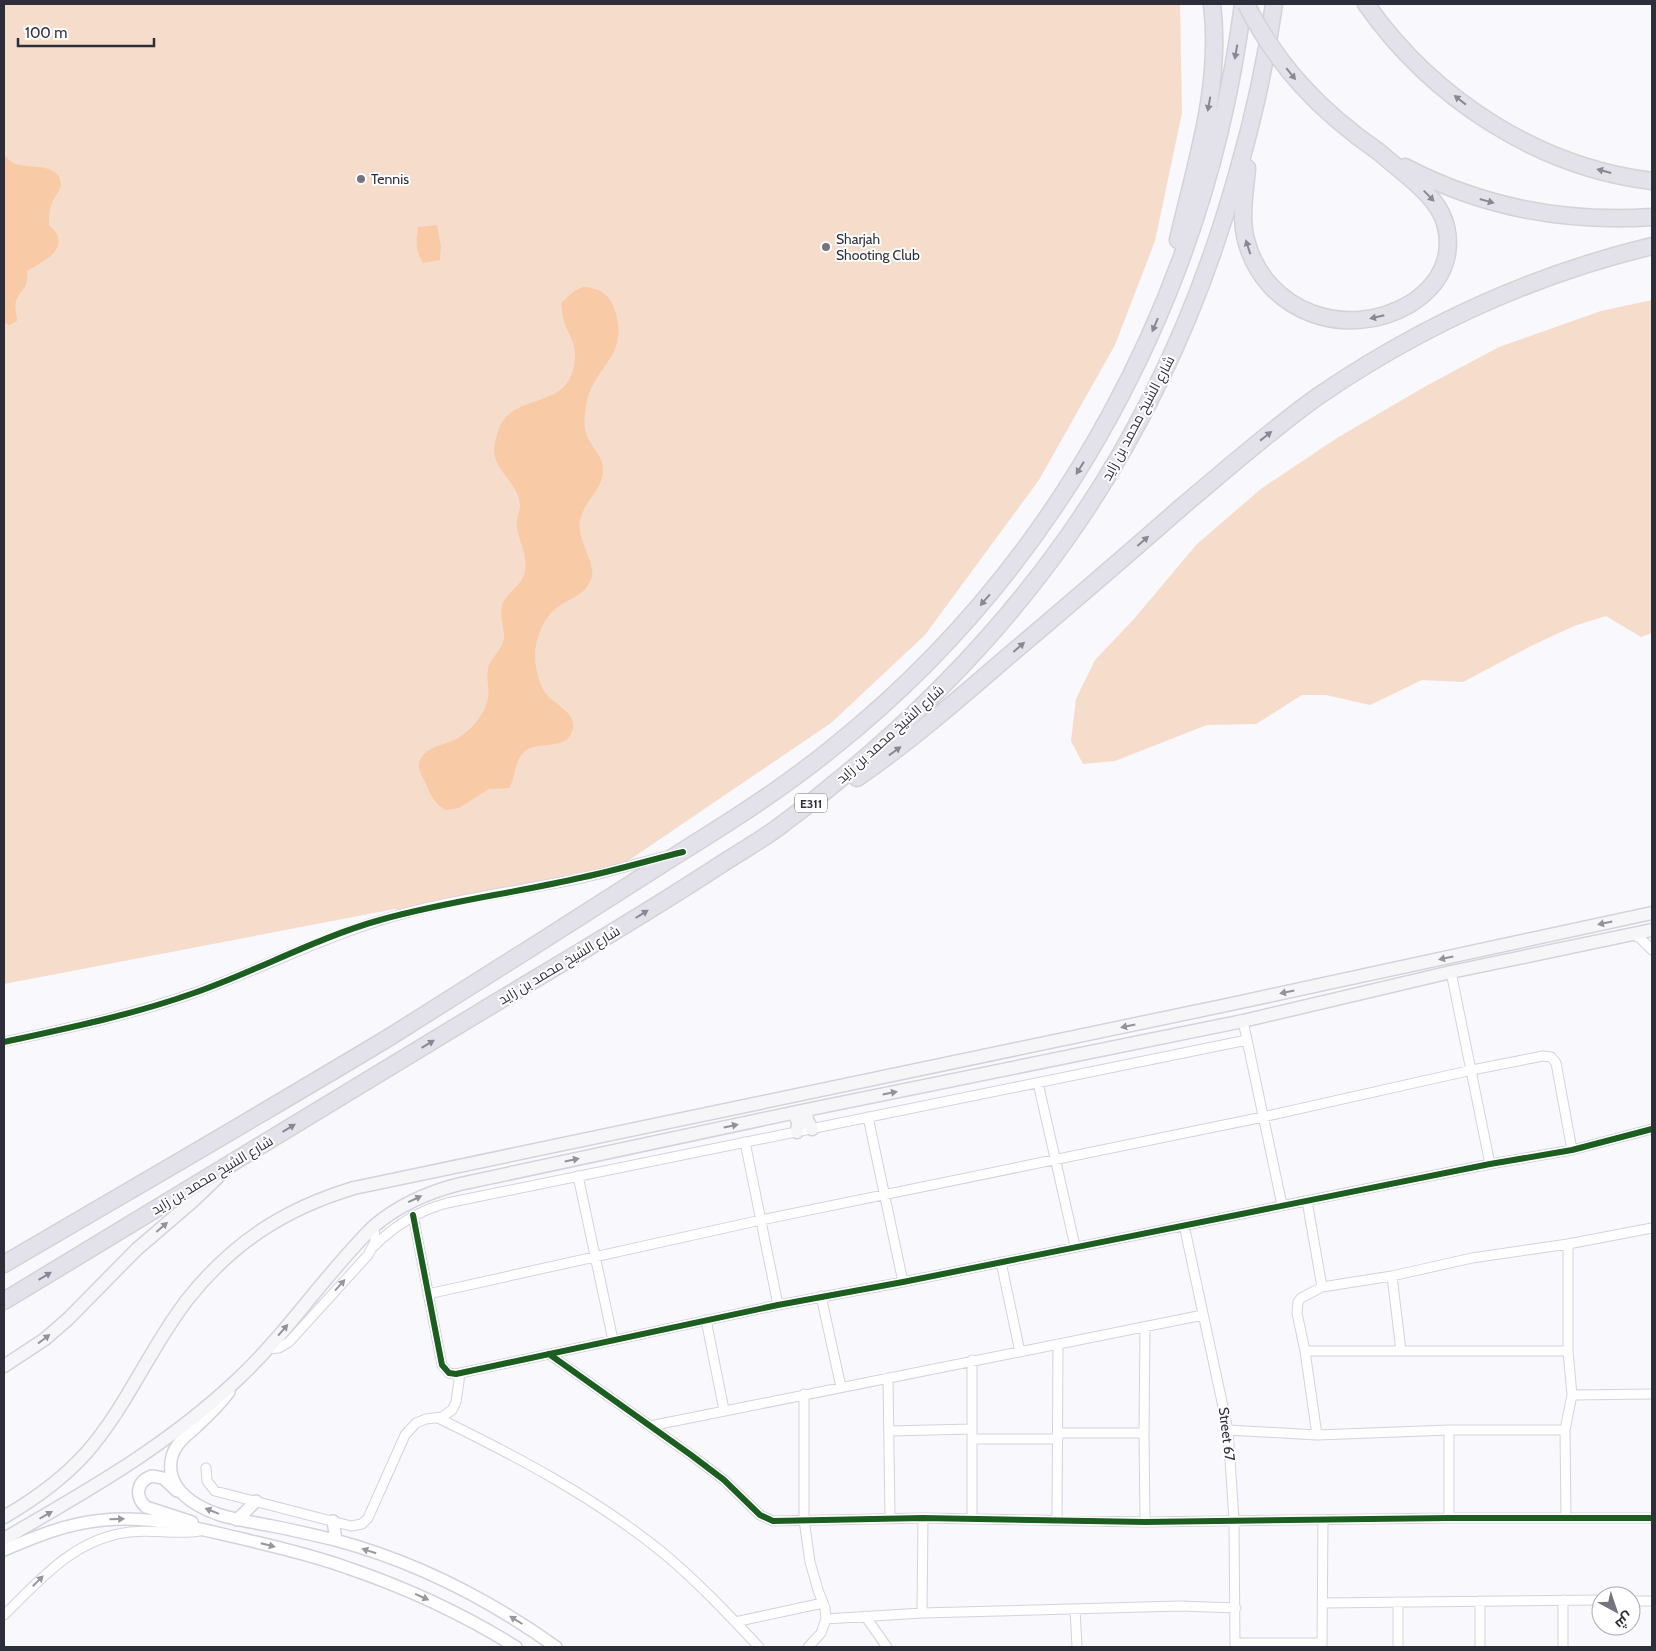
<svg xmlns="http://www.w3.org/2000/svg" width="1656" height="1651" viewBox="0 0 1656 1651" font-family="Cabin,Cairo,sans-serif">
  <rect width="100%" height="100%" fill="#f8f8fd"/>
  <path fill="#f6dccb" d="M4 4H1180L1182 113 1155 241 1115 345 1039 480 925 635 831 723 622 865 397 910 395 909 4 984Z
    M1652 300V633L1641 637 1606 616 1574 626 1531 646 1463 682 1422 680 1370 705 1326 695H1302L1256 724 1207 725 1115 761 1083 764 1071 741 1076 699 1095 660 1133 620 1197 544 1262 488 1337 438 1426 386 1499 347 1601 311Z"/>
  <path fill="#f9caa6" d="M4 155C9 160 13 164 20 165 34 168 61 164 61 185 60 191 53 199 51 205 49 211 49 218 49 225 51 227 55 231 57 234 65 254 39 263 27 271 28 292 22 286 16 301 14 307 17 315 17 321L9 325 4 322Z
    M437 225 441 247 440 260 423 263C415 249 416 243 418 227Z
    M583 287C596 287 608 293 613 305 633 358 593 363 586 406 585 414 583 425 586 433 590 447 603 454 603 470 603 490 583 502 580 521 577 540 595 562 592 576 587 598 564 598 551 613 542 623 535 641 535 655 535 667 538 681 544 691 553 705 579 712 572 732 566 749 542 742 528 749 513 758 517 775 509 788L489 789 459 808 446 810C436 805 430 795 426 784 424 779 419 772 419 767 418 748 445 745 456 739 471 731 484 716 488 699 490 688 485 676 489 665 493 656 502 649 504 639 505 628 499 617 502 605 506 593 523 585 525 571 528 557 519 541 517 527 516 519 520 512 520 505 519 484 495 471 494 451 494 446 496 437 498 432 511 388 572 415 575 357 576 343 568 334 564 321 562 315 562 309 561 303L574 291Z"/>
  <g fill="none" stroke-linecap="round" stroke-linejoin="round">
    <defs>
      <path id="minor" d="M1632 934 1640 938 1652 950
        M1451 972 1490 1164
        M1243 1021 1282 1205
        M4 1042C68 1028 132 1015 194 993 256 971 315 941 378 921 444 900 514 892 582 878 610 872 638 863 666 856
        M1038 1083 1075 1246
        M868 1117 903 1282
        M745 1142 778 1305
        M578 1176 613 1340
        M1307 1201 1322 1287
        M413 1215 442 1365 449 1373 456 1374 778 1305 903 1282 1490 1164 1572 1150 1652 1129
        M1184 1225 1228 1430 1234 1520 1235 1647
        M373 1247C394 1226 417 1211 447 1203L1247 1040
        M1001 1262 1020 1352
        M1392 1276 1401 1351
        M428 1294 761 1220 1263 1117 1472 1070 1543 1056 1551 1057 1556 1063 1572 1150
        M821 1296 841 1387
        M706 1320 724 1410
        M1145 1327 1144 1433 1145 1522
        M266 1349 279 1348 289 1342 368 1255 375 1242 374 1226
        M1305 1351H1568
        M549 1354 691 1455 724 1480 760 1515 773 1521 923 1518 1145 1522 1449 1518H1652
        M972 1360V1519
        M888 1378 890 1518
        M804 1394V1520L810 1562 818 1590 825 1608 826 1619 821 1633 808 1647
        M1572 1395 1652 1394
        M438 1418C516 1456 594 1497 662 1552 697 1581 728 1614 759 1647
        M650 1426 1203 1315
        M1228 1430 1317 1435 1449 1430H1565
        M1449 1430V1518
        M889 1431 972 1429
        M1058 1433H1144
        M1317 1435 1305 1351 1297 1313 1298 1302 1301 1298 1322 1287 1392 1276 1472 1258 1568 1244 1652 1228
        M972 1439H1058
        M206 1468 207 1481 215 1491 351 1526 362 1524 368 1518 405 1435 416 1423 426 1419 442 1417 452 1410 456 1402 460 1374
        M1566 1518 1565 1430 1572 1395 1568 1351V1244
        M1057 1520 1058 1344
        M1631 1601H1652
        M1398 1602V1647
        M1322 1603 1601 1600
        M1075 1609 1077 1647
        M922 1613 923 1518
        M4 1615C41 1579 75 1538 130 1532 153 1529 177 1535 200 1531
        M865 1616 887 1647
        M826 1619 922 1613 1180 1606 1236 1608
        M735 1622 823 1603
        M1236 1643H1322
        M1322 1647 1323 1519
        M1480 1647V1601
        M1563 1647V1600"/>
      <path id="tertiary" d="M229 1392C220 1404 209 1415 198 1425 191 1432 182 1438 177 1446 171 1454 170 1463 171 1472 175 1494 198 1507 217 1514 235 1520 253 1522 272 1526 293 1530 314 1535 335 1540 414 1561 490 1600 556 1647
        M177 1491 163 1478 152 1476C137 1481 134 1496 146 1507L192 1522
        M237 1520 256 1501
        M333 1521 336 1540
        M4 1550C37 1536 68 1523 104 1520 150 1515 195 1528 239 1538 276 1547 313 1555 348 1568 407 1588 463 1614 516 1647"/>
      <path id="secondary" d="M806 1110 807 1120 812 1129
        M794 1113 798 1122 797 1132
        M4 1366 45 1339 68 1319 137 1249 193 1201 221 1174
        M4 1517C35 1499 63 1479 87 1452 127 1406 150 1348 187 1300 232 1243 284 1209 354 1188L1236 1003 1652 913
        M4 1539C88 1490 166 1447 238 1379 288 1332 326 1273 374 1226 400 1204 428 1192 460 1184L806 1110 1243 1021 1451 972 1652 930"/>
      <path id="motorway" d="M1366 4C1432 98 1537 167 1652 181
        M1405 167C1482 207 1566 223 1652 217
        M1247 168C1245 192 1240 217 1246 240 1265 313 1347 341 1410 304 1429 292 1443 276 1447 254 1449 240 1447 225 1441 213 1430 191 1398 169 1379 152
        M1178 240C1196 162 1222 85 1212 4
        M857 778C912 740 961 697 1012 653 1070 604 1128 554 1185 504 1228 468 1271 430 1317 397 1419 327 1532 275 1652 246
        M4 1264C132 1189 260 1115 388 1038 438 1007 487 975 537 944 584 914 631 884 678 854 731 821 783 788 831 749 1061 566 1206 294 1243 4
        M4 1301C161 1205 319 1110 477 1014 558 965 641 917 720 865 741 851 764 839 784 823 1012 653 1162 446 1238 171 1254 116 1266 61 1274 4"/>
    </defs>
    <use href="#minor" stroke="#d3d3dc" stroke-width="11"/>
    <use href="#tertiary" stroke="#d3d3dc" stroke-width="14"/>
    <use href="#secondary" stroke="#d3d3dc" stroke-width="15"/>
    <use href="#motorway" stroke="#d3d3d7" stroke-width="19"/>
    <use href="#minor" stroke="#fefeff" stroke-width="9"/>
    <use href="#tertiary" stroke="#fefeff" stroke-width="11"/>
    <use href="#secondary" stroke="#f6f6f9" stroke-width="12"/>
    <use href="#motorway" stroke="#e3e2ea" stroke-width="16"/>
    <defs>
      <path id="motorway-bridge" d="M1246 4C1278 67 1321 112 1379 152"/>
    </defs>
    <use href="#motorway-bridge" stroke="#d3d3d7" stroke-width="19" stroke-linecap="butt"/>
    <use href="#motorway-bridge" stroke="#e3e2ea" stroke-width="16"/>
    <defs>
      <path id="cycleway" d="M4 1042C68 1028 132 1015 194 993 257 971 316 938 380 920 447 901 516 893 584 877 617 870 650 860 683 852
        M413 1215 442 1365 449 1373 456 1374 778 1305 903 1282 1490 1164 1572 1150 1652 1129
        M549 1354 691 1455 724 1480 760 1515 773 1521 923 1518 1145 1522 1449 1518H1652"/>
    </defs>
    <use href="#cycleway" stroke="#fff" stroke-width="9"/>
    <use href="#cycleway" stroke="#1b5e20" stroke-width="6"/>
  </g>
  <defs><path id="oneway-solid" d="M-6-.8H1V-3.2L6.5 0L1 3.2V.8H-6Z" transform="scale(1.25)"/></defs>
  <g fill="#888892">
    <use href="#oneway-solid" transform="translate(1236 52) rotate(100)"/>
    <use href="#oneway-solid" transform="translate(1291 74) rotate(51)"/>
    <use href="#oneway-solid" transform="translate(1460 100) rotate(-142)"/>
    <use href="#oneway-solid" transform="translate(1209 104) rotate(100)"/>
    <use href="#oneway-solid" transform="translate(1604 171) rotate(-165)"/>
    <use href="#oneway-solid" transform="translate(1429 196) rotate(46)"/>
    <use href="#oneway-solid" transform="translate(1487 201) rotate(16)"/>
    <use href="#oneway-solid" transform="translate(1248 247) rotate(-108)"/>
    <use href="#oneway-solid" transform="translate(1377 317) rotate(167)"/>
    <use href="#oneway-solid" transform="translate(1155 325) rotate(113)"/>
    <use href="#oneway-solid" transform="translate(1266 436) rotate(-38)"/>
    <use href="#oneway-solid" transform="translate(1080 468) rotate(122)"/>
    <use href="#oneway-solid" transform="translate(1143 541) rotate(-41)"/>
    <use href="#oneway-solid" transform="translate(985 600) rotate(131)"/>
    <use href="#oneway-solid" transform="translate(1019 647) rotate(-41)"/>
    <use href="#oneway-solid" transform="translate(895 751) rotate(-36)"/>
    <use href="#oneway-solid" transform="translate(642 914) rotate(-32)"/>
    <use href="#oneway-solid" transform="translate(428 1044) rotate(-31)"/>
    <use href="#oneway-solid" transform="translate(289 1128) rotate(-31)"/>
    <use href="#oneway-solid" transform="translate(45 1276) rotate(-31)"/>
  </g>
  <g fill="#92929a">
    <use href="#oneway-solid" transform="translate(1605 923) rotate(168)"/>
    <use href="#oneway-solid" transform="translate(1446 958) rotate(168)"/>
    <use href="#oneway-solid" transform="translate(1287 992) rotate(168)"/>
    <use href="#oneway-solid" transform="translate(1128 1026) rotate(168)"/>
    <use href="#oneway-solid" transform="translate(890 1093) rotate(-11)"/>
    <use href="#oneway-solid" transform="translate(731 1126) rotate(-12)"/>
    <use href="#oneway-solid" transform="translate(572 1160) rotate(-12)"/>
    <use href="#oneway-solid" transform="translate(415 1199) rotate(-25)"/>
    <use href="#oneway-solid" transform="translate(162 1227) rotate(-41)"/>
    <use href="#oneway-solid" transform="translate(283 1330) rotate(-49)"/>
    <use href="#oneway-solid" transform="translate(44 1339) rotate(-37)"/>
    <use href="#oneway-solid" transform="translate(46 1515) rotate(-30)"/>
  </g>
  <g fill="#96969c">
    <use href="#oneway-solid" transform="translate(340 1285) rotate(-48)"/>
    <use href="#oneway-solid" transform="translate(212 1511) rotate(-158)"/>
    <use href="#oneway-solid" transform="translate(117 1519) rotate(-2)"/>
    <use href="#oneway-solid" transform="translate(268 1545) rotate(14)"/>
    <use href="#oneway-solid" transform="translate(369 1551) rotate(-162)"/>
    <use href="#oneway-solid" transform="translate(38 1581) rotate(-45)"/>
    <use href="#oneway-solid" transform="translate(422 1597) rotate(24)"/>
    <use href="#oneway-solid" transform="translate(516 1620) rotate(-148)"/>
  </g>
  <g fill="#75747e" stroke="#fff" stroke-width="2">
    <circle cx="361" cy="179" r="5"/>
    <circle cx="826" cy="247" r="5"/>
  </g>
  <g text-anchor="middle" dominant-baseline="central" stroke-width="4" stroke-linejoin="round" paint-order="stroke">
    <rect fill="#fff" stroke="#6d6c75" stroke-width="1" x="795" y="793.5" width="32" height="19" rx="4"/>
    <g font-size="12" font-weight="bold" fill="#2e2d3a">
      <text x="811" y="803">E311</text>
    </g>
    <g font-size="14" fill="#2e2d3a" stroke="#fff" text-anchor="start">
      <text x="371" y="179">Tennis</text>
      <text x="836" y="239">Sharjah<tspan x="836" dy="16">Shooting Club</tspan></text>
    </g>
    <g font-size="14" fill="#2e2d3a" stroke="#fff">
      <text transform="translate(1138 418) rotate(-62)">شارع الشيخ محمد بن زايد</text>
      <text transform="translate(890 734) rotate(-42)">شارع الشيخ محمد بن زايد</text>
      <text transform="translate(559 965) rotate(-31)">شارع الشيخ محمد بن زايد</text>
      <text transform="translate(212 1175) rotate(-31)">شارع الشيخ محمد بن زايد</text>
      <text transform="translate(1227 1434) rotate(83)">Street 67</text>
    </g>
  </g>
  <rect width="1656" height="1651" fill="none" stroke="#2e2d3a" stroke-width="10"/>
  <g transform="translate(1616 1611) rotate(140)"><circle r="24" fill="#ffffff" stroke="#ababb0"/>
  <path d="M0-4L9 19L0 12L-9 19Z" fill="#75747e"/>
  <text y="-8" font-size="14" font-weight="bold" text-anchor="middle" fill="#2e2d3a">ش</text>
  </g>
  <path d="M18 38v8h136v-8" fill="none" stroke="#2e2d3a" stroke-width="2.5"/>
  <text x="25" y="38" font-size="15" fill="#2e2d3a" stroke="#ffffff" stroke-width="4" paint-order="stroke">100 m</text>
</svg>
